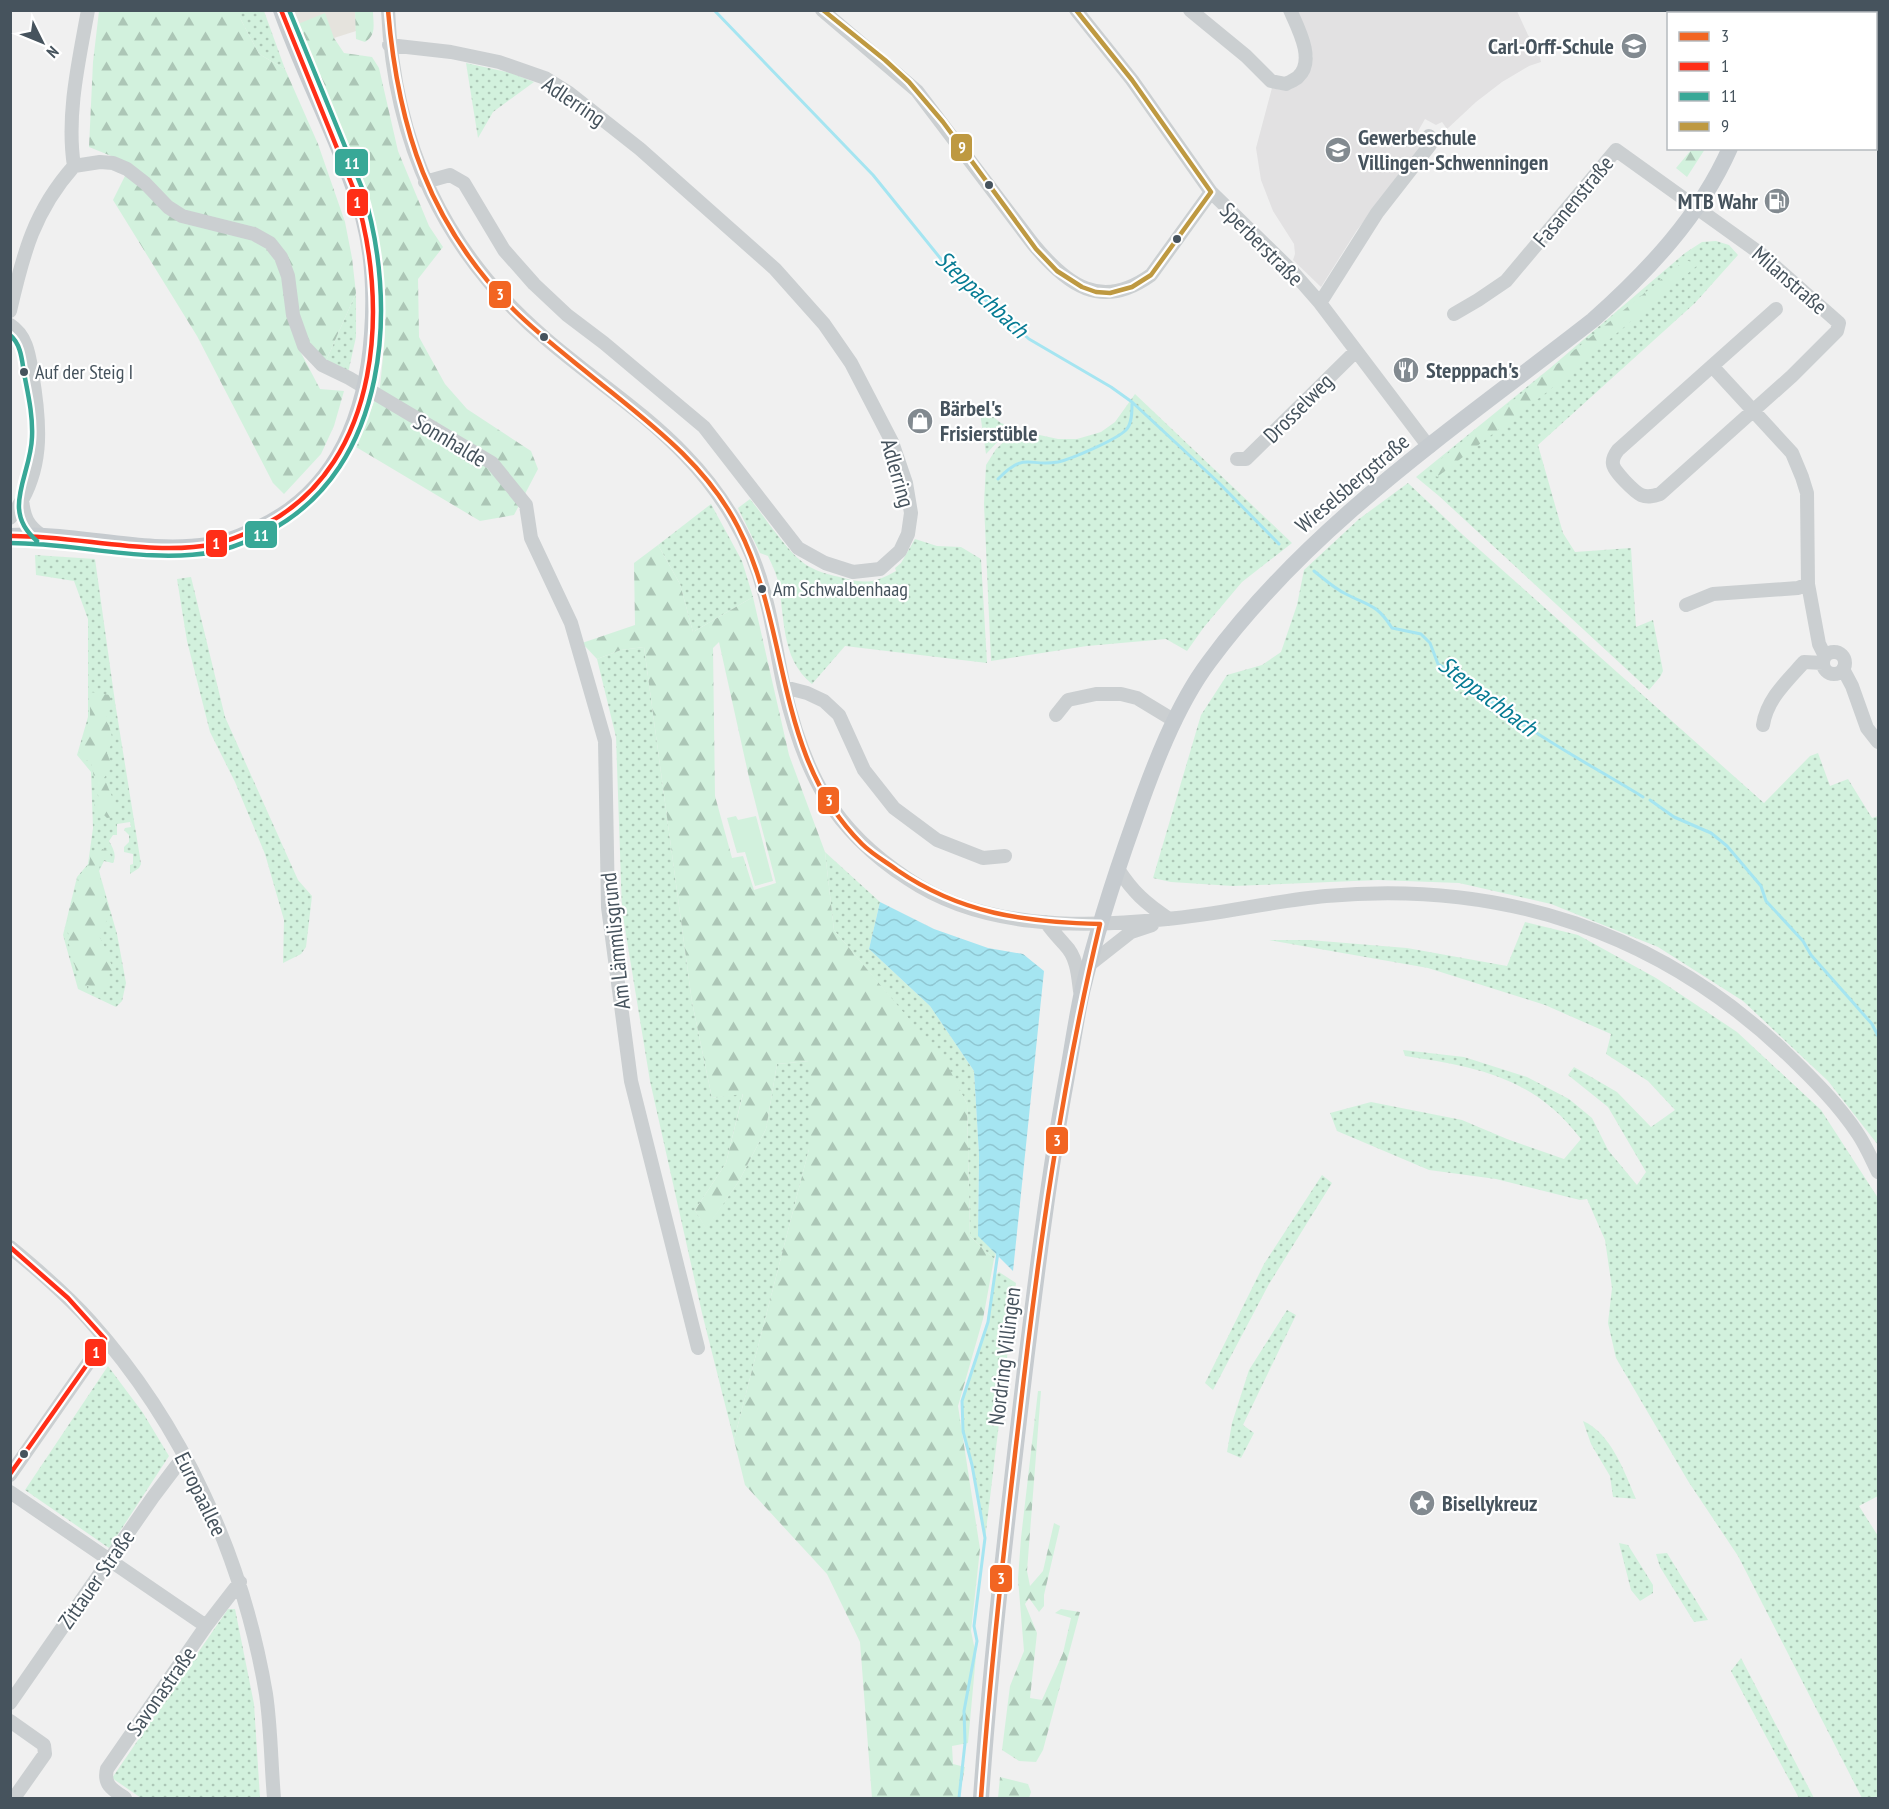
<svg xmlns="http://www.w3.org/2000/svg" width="1889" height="1809" viewBox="0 0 1889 1809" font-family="'PT Sans Narrow',sans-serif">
  <defs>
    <pattern id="grass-dots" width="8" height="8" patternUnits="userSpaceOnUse" patternTransform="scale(1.5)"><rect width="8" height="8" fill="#d2f1dd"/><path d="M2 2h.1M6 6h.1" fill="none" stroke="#acc6b6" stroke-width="1.8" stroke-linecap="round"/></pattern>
    <pattern id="forest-firs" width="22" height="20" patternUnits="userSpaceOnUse" patternTransform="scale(1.5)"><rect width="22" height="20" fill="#d2f1dd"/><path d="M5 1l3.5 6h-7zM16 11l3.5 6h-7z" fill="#acc6b6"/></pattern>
    <pattern id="water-waves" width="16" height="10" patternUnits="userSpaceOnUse" patternTransform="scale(1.5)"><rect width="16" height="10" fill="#a5e5f1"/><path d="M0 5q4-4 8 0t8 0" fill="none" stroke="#8fc6d1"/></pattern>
  </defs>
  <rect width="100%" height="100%" fill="#f0f0f0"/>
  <path fill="#e5e3dd" d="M287 11H355L356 31 334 38 293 26Z"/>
  <path fill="#e2e1e2" d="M1297 11H1517L1528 35 1538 50 1541 62 1529 66 1502 82 1476 102 1447 129 1442 122 1436 125 1425 119 1417 133 1420 145 1418 153 1409 166 1400 162 1397 167 1401 175 1357 230 1321 287 1293 260 1295 254 1294 244 1273 211 1261 180 1256 148 1272 88 1282 90 1292 88 1305 79 1310 69 1309 61 1313 57Z"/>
  <path fill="url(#grass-dots)" d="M240 11H264L285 69 259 54 240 18Z
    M466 63 511 73 534 82 493 112 478 138Z
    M1716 241 1729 245 1738 255 1695 303 1538 445 1563 533 1575 552 1631 548 1636 627 1653 620 1663 671 1660 677 1649 690 1439 496 1416 477 1549 369 1685 253 1702 242Z
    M356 293V337L348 373 325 363Z
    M1135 394 1292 543 1242 582 1204 627 1187 651 1166 639 1087 646 991 661 984 504 986 465 996 449 1011 435 1021 431 1058 439H1077L1101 432 1115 422Z
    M979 406 1001 423 1015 428 1003 436 986 454Z
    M1408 483 1463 535 1764 803 1810 756 1818 753 1830 786 1848 779 1872 818 1878 816V1145L1828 1081 1743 1001 1658 947 1551 904 1459 883 1378 880 1233 886 1171 882 1153 878 1201 715 1227 675 1262 665 1281 652 1297 605 1304 570 1359 519Z
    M750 499C765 517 788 554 808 566 818 572 831 575 843 578 866 584 875 583 896 571L895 568 901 563 915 539 937 546 961 547 981 559 987 663 845 646 812 684C779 657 786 615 777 578 775 570 771 563 768 556L760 553 738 508Z
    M711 504 742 561 753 597 693 632 680 584 658 545Z
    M35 555 95 559 115 702 141 864 139 868 130 874V865L133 864V854L124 852V847L129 842V835L124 830 125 828 131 827 130 822 117 824V835H113L109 841C113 848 117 855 113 863L104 861 99 871 117 934 126 983 122 1001 116 1007 78 989 63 935 77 877 88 864 93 828 91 772 77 755 88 717V619L74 581 36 575Z
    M191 577 225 717 298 880 312 896 306 947 301 954 283 963 284 920 265 854 235 782 210 732 187 641 177 579Z
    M644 647 692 1002 712 1098 743 1093 726 1163 695 1210 706 1228 739 1181 766 1129 777 1064 809 1061V1149L734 1440 702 1313 650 1081 622 910 616 737 597 659 621 650Z
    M825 852 880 902 869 949 930 1006 974 1071 979 1155 978 1235 996 1254 994 1259 970 1236 967 1104 946 1064 834 930Z
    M1525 922 1578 935 1656 978 1737 1032 1821 1110 1878 1198V1496L1859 1506 1878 1536V1798H1862L1738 1556 1688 1481 1616 1358 1608 1323 1612 1288 1605 1240 1587 1199 1580 1200 1496 1179 1429 1170 1337 1131 1330 1113 1371 1102 1462 1120 1507 1139 1564 1159 1581 1139C1572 1128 1563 1117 1552 1108 1510 1072 1458 1064 1405 1056L1403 1050 1464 1057 1527 1077 1569 1099 1592 1118 1608 1150 1637 1185 1646 1172 1608 1107 1568 1075 1574 1067 1617 1092 1651 1127 1675 1110 1648 1081 1606 1054 1611 1034 1545 1005 1428 968 1269 940H1309L1407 948 1507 966Z
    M1322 1175 1332 1183 1269 1284 1213 1390 1205 1383 1264 1264Z
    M999 1272 1016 1283 985 1539 972 1465 963 1431 962 1401 988 1322 995 1276Z
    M1287 1310 1296 1315 1243 1425 1254 1433 1241 1458 1227 1452 1232 1423 1249 1370Z
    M108 1366 143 1413 169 1456 109 1548 25 1490Z
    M1583 1421C1611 1433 1625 1473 1636 1499L1613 1497 1610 1476 1591 1444Z
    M1619 1543 1628 1545 1653 1585V1593L1640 1601 1631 1590Z
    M1667 1553 1708 1620 1694 1622 1660 1567 1656 1554Z
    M228 1609H235L254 1704 260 1798H141L112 1778Z
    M1741 1658 1814 1798H1799L1731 1671Z"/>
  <path fill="url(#forest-firs)" fill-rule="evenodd" d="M99 11H240V18L259 54 285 69 318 144 345 222 352 258 356 293 325 363 300 351 320 389 344 391 334 426 321 454 284 494 273 483 197 336 113 200 131 164 89 147 93 62Z
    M355 11H373C373 23 377 35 365 42L356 39Z
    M325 13 334 38 344 53 372 57 379 68 398 151 429 226 443 247 418 279 419 337 445 384 467 409 531 451 538 469 514 515 480 521 356 447 380 387 385 336 380 267 293 26Z
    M1692 149H1705L1687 177 1676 168Z
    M1685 260 1699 264 1547 392 1437 477 1430 468Z
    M658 545 680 584 693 632 753 597 789 755 825 852 834 930 947 1064 967 1104 970 1236 994 1259 983 1319 958 1406 980 1549 971 1631 976 1655 968 1743 952 1746 953 1764 965 1767 959 1798H872L860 1642 827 1574 745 1485 734 1440 809 1149V1061L777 1064 766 1129 739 1181 706 1229 695 1210 726 1163 743 1094 712 1098 692 1002 644 647 621 650 597 659 582 643 635 625 634 563ZM719 642 750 782 776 883 754 890 743 856 732 858 715 796 713 648Z
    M90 692 110 695V703L105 709 113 741 107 753 112 766 104 778 114 801V817L107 818 94 805 100 800 96 790 91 760H83L79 754 90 716Z
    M102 849 108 851 114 861 113 863 104 860C101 864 100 865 99 869 99 878 107 906 111 913 106 920 105 928 98 935 106 945 108 959 114 970L109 974 106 986 99 990 87 985V989L81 988 68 941 70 937 66 929 69 911 76 893 78 877 89 864 91 853Z
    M1038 1391H1041L1027 1571 1030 1586 1043 1571 1054 1523 1060 1526 1044 1595V1606L1039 1612 1029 1598 1025 1604 1037 1633 1030 1698 1042 1700 1063 1653 1071 1618 1055 1613 1061 1609 1080 1612 1043 1750 1036 1762 1019 1761 1002 1750 1010 1686 1024 1651 1018 1579 1021 1538Z
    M1000 1777 1028 1784 1031 1792 1029 1798H998Z"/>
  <path fill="#d2f1dd" d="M736 816 738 820 756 816 773 881 755 886 745 852 737 853 727 818Z"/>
  <path fill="url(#water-waves)" d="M880 902 934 929 988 948 1023 954 1044 971 1013 1271 978 1236 979 1155 974 1071 930 1006 869 949Z"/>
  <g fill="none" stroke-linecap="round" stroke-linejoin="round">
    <path stroke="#a5e5f1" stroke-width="3" d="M714 10 873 175 945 264 1029 339 1111 387 1132 402 1219 483 1279 544
      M998 479C1026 451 1027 467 1058 462 1071 459 1116 440 1126 430 1132 424 1132 412 1132 404
      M1314 571C1324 579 1335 589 1346 594 1369 606 1377 604 1392 628L1421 634 1430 643 1438 664 1451 672 1465 674C1478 694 1497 706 1517 720 1557 748 1601 771 1643 797
      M1650 800 1674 817 1711 833 1727 846 1761 886 1766 901 1803 941 1811 955 1872 1024 1878 1036
      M959 1798 965 1743 964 1711 977 1641 974 1626 985 1538 972 1465 963 1431 962 1401 988 1322 998 1252"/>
    <path stroke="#cbcfd1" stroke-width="14" d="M388 10C394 143 443 251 545 338 591 378 643 411 685 455 722 493 751 541 764 592 773 623 777 656 784 687 804 773 832 829 908 879 982 929 1081 928 1167 919 1221 914 1273 901 1326 896 1503 880 1659 932 1787 1054 1813 1079 1839 1105 1858 1134 1866 1146 1872 1160 1878 1172
      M822 10 917 91 1033 244C1067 285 1101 311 1151 275L1211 192
      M1076 10 1132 80 1211 192 1292 271 1320 303 1429 447
      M1190 10 1246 56 1271 81 1286 84C1289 82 1295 80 1298 77 1316 61 1298 28 1290 10
      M389 45 451 52 499 62 545 78 569 93 640 149 775 269 824 324 851 363 892 442 906 483 911 513 908 534 900 551 880 569 853 572 825 563 798 548 704 427 604 343 567 315 534 284 504 250 464 183 450 175 425 182
      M74 166C66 115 79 60 88 10
      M1320 303 1377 213 1430 145 1429 136
      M10 311C23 254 34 211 74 166L100 162 113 163 127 169 145 183 168 207 182 216 254 234 270 243 281 257 288 276 293 315 304 346 322 365 349 378 492 463 526 505 531 538 571 623 605 741 608 907 631 1081 698 1348
      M1454 314 1478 300 1506 281 1616 150 1761 254 1839 323 1837 331 1792 376 1660 494C1654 496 1648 498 1641 495 1635 492 1613 471 1613 464 1612 459 1615 454 1618 450L1776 309
      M10 325C27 336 29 355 32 373 41 425 45 474 10 518
      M1712 366 1792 453 1802 477 1807 493 1808 584 1819 644 1825 656
      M1237 459H1246L1356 351
      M22 500C24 517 27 525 41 535
      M1686 605 1713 594 1798 588 1808 584
      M1823 663a11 11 0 1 1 22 0a11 11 0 1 1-22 0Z
      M1843 669 1852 686 1867 728 1878 742
      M784 687 807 693 824 701 839 715 864 770 894 808 937 840 983 858 1005 856
      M1056 715 1068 700 1096 694H1121L1137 698 1175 721
      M1763 725C1767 699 1787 681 1804 662L1823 663
      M1118 869C1133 892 1145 903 1169 919
      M1046 922C1052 931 1058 937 1065 945 1077 957 1078 975 1080 991
      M1089 965 1131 932 1152 925
      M10 1247C38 1270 66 1294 90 1321 183 1425 243 1557 266 1694 271 1728 271 1764 274 1798
      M10 1475 105 1339
      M10 1492 206 1626
      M10 1703 153 1497 184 1456
      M10 1721 44 1745 45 1754 14 1798
      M125 1798C113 1790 103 1785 107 1769L206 1626 240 1582"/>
    <path stroke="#c6cbcf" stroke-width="16" d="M1760 14V10
      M1876 92H1878
      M10 536C77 532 143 555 209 545 224 543 239 537 252 531 335 496 366 418 372 334 375 295 373 255 363 217 342 145 306 80 281 10
      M981 1798C991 1655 1008 1512 1025 1369 1037 1271 1049 1173 1067 1076 1072 1048 1076 1020 1082 992 1096 934 1114 878 1134 822 1152 770 1176 706 1209 662 1312 522 1459 425 1593 320 1648 271 1700 216 1730 148"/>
    <defs>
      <path id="bus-1" d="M388 10C398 129 429 224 514 310 540 336 571 359 600 383 652 425 707 466 738 527 791 630 774 757 862 844 872 854 886 862 897 870 961 914 1025 922 1100 924
        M981 1798C990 1671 1004 1546 1019 1420 1038 1253 1061 1087 1100 924"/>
      <path id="bus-2" d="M10 536C77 535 151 557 215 544 233 540 250 532 266 524 382 463 390 302 354 190L281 10
        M10 1247 68 1298 105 1339 10 1474"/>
      <path id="bus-3" d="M10 335C21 344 22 360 24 373 28 394 33 415 32 437 31 476 0 510 37 541
        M10 543C78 543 147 564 214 552 233 548 251 540 269 531 389 468 399 303 362 188L289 10"/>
      <path id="bus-4" d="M823 10 885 60 909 82 943 122 1036 249 1057 271 1082 287 1096 292 1110 293 1132 287 1151 275 1211 192 1132 80 1076 10"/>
    </defs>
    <use href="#bus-1" stroke="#fff" stroke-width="9"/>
    <use href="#bus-2" stroke="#fff" stroke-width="9"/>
    <use href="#bus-3" stroke="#fff" stroke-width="9"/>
    <use href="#bus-4" stroke="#fff" stroke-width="9"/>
    <use href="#bus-1" stroke="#f26522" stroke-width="4.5"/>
    <use href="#bus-2" stroke="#ff2e17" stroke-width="4.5"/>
    <use href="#bus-3" stroke="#38a897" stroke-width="4.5"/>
    <use href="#bus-4" stroke="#be9941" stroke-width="4.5"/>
  </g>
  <defs>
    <symbol id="school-disc" viewBox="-11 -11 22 22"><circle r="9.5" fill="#828a90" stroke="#fff"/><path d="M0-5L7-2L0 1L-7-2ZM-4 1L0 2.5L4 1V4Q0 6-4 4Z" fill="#fff"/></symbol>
    <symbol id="fuel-disc" viewBox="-11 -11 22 22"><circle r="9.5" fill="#828a90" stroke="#fff"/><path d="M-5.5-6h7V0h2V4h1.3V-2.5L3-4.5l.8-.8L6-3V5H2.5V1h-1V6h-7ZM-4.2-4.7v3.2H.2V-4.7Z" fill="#fff"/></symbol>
    <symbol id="restaurant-disc" viewBox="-11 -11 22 22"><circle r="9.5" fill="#828a90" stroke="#fff"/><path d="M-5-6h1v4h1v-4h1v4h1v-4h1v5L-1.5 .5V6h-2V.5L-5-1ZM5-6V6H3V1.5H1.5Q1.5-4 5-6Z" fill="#fff"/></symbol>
    <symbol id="shop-disc" viewBox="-11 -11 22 22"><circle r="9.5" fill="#828a90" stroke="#fff"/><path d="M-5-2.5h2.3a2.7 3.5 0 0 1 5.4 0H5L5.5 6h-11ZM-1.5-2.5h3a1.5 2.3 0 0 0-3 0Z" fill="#fff"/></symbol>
    <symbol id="sight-disc" viewBox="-11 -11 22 22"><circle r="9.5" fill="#828a90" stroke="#fff"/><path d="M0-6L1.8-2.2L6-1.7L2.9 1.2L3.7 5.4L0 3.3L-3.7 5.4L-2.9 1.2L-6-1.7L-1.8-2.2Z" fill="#fff"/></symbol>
  </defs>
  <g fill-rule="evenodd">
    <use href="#school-disc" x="1619" y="31" width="30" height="30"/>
    <use href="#school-disc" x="1323" y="135" width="30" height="30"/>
    <use href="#fuel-disc" x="1762" y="186" width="30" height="30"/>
    <use href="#restaurant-disc" x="1391" y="355" width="30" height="30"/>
    <use href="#shop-disc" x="905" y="406" width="30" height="30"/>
    <use href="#sight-disc" x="1407" y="1488" width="30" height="30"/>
  </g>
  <g fill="#46535d" stroke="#fff" stroke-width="2">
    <circle cx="989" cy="185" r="5"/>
    <circle cx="1177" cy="239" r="5"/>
    <circle cx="544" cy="337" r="5"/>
    <circle cx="24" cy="372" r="5"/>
    <circle cx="762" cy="589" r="5"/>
    <circle cx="24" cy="1454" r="5"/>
  </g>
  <g text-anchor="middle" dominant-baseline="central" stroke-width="4.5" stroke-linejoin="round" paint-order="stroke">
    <g font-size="20" fill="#46535d" stroke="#fff" text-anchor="start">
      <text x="35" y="372">Auf der Steig I</text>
      <text x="773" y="589">Am Schwalbenhaag</text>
    </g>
    <g font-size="22" font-weight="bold" fill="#46535d" stroke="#fff" text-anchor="start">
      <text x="1614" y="46" text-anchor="end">Carl-Orff-Schule</text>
      <text x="1358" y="137">Gewerbeschule<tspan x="1358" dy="25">Villingen-Schwenningen</tspan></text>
      <text x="1758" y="201" text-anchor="end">MTB Wahr</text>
      <text x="1426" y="370">Stepppach's</text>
      <text x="940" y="408">Bärbel's<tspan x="940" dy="25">Frisierstüble</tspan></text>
      <text x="1442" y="1503">Bisellykreuz</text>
    </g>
    <g font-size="22" fill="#46535d" stroke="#fff">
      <text transform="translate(574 101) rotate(34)">Adlerring</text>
      <text transform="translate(1573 201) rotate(-50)">Fasanenstraße</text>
      <text transform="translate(1262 244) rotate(45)">Sperberstraße</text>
      <text transform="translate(1790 280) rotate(41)">Milanstraße</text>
      <text transform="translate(1298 408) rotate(-45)">Drosselweg</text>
      <text transform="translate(450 440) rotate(31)">Sonnhalde</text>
      <text transform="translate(898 473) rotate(74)">Adlerring</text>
      <text transform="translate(1352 483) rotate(-40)">Wieselsbergstraße</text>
      <text transform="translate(615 941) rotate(-96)">Am Lämmlisgrund</text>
      <text transform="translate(1004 1356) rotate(-83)">Nordring Villingen</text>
      <text transform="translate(201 1494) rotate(64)">Europaallee</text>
      <text transform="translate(96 1579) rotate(-55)">Zittauer Straße</text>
      <text transform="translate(161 1691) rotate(-55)">Savonastraße</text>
    </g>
    <g font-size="24" font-style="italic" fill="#067b93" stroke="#fff">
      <text transform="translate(982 294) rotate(43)">Steppachbach</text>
      <text transform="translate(1488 696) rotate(37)">Steppachbach</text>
    </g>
  </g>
  <g stroke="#fff" stroke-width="2">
    <rect x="950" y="133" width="23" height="29" rx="6" fill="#be9941"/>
    <rect x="334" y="148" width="35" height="29" rx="6" fill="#38a897"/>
    <rect x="346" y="188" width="23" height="29" rx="6" fill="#ff2e17"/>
    <rect x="488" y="280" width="24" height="29" rx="6" fill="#f26522"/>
    <rect x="244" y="520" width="34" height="29" rx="6" fill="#38a897"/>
    <rect x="205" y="529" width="23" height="29" rx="6" fill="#ff2e17"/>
    <rect x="817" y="786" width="23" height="29" rx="6" fill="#f26522"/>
    <rect x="1045" y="1126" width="24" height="29" rx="6" fill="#f26522"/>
    <rect x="84" y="1338" width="23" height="29" rx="6" fill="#ff2e17"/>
    <rect x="989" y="1564" width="24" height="29" rx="6" fill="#f26522"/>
  </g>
  <g font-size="16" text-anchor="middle" font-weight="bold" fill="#fff">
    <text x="962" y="153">9</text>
    <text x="352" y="169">11</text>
    <text x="357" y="208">1</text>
    <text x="500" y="300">3</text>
    <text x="261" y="541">11</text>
    <text x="216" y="549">1</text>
    <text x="829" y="806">3</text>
    <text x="1057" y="1146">3</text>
    <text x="96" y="1358">1</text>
    <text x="1001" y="1584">3</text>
  </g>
  <rect width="1889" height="1809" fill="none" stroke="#46535d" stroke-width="24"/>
  <rect x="1667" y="12" width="210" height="138" fill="#ffffff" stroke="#b5babe" stroke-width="1.5"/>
  <rect x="1679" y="32" width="30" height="9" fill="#f26522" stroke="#b5babe" stroke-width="1.5"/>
  <text x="1721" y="42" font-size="18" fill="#46535d">3</text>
  <rect x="1679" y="62" width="30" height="9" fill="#ff2e17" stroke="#b5babe" stroke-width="1.5"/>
  <text x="1721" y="72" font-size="18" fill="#46535d">1</text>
  <rect x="1679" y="92" width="30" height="9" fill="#38a897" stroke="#b5babe" stroke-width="1.5"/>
  <text x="1721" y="102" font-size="18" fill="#46535d">11</text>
  <rect x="1679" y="122" width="30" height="9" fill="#be9941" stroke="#b5babe" stroke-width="1.5"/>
  <text x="1721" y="132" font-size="18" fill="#46535d">9</text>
  <g transform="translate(42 42) rotate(133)" stroke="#ffffff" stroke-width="4.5" paint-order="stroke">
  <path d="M0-4.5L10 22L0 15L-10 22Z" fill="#46535d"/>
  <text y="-9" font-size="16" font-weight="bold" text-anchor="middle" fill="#46535d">N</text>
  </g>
</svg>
